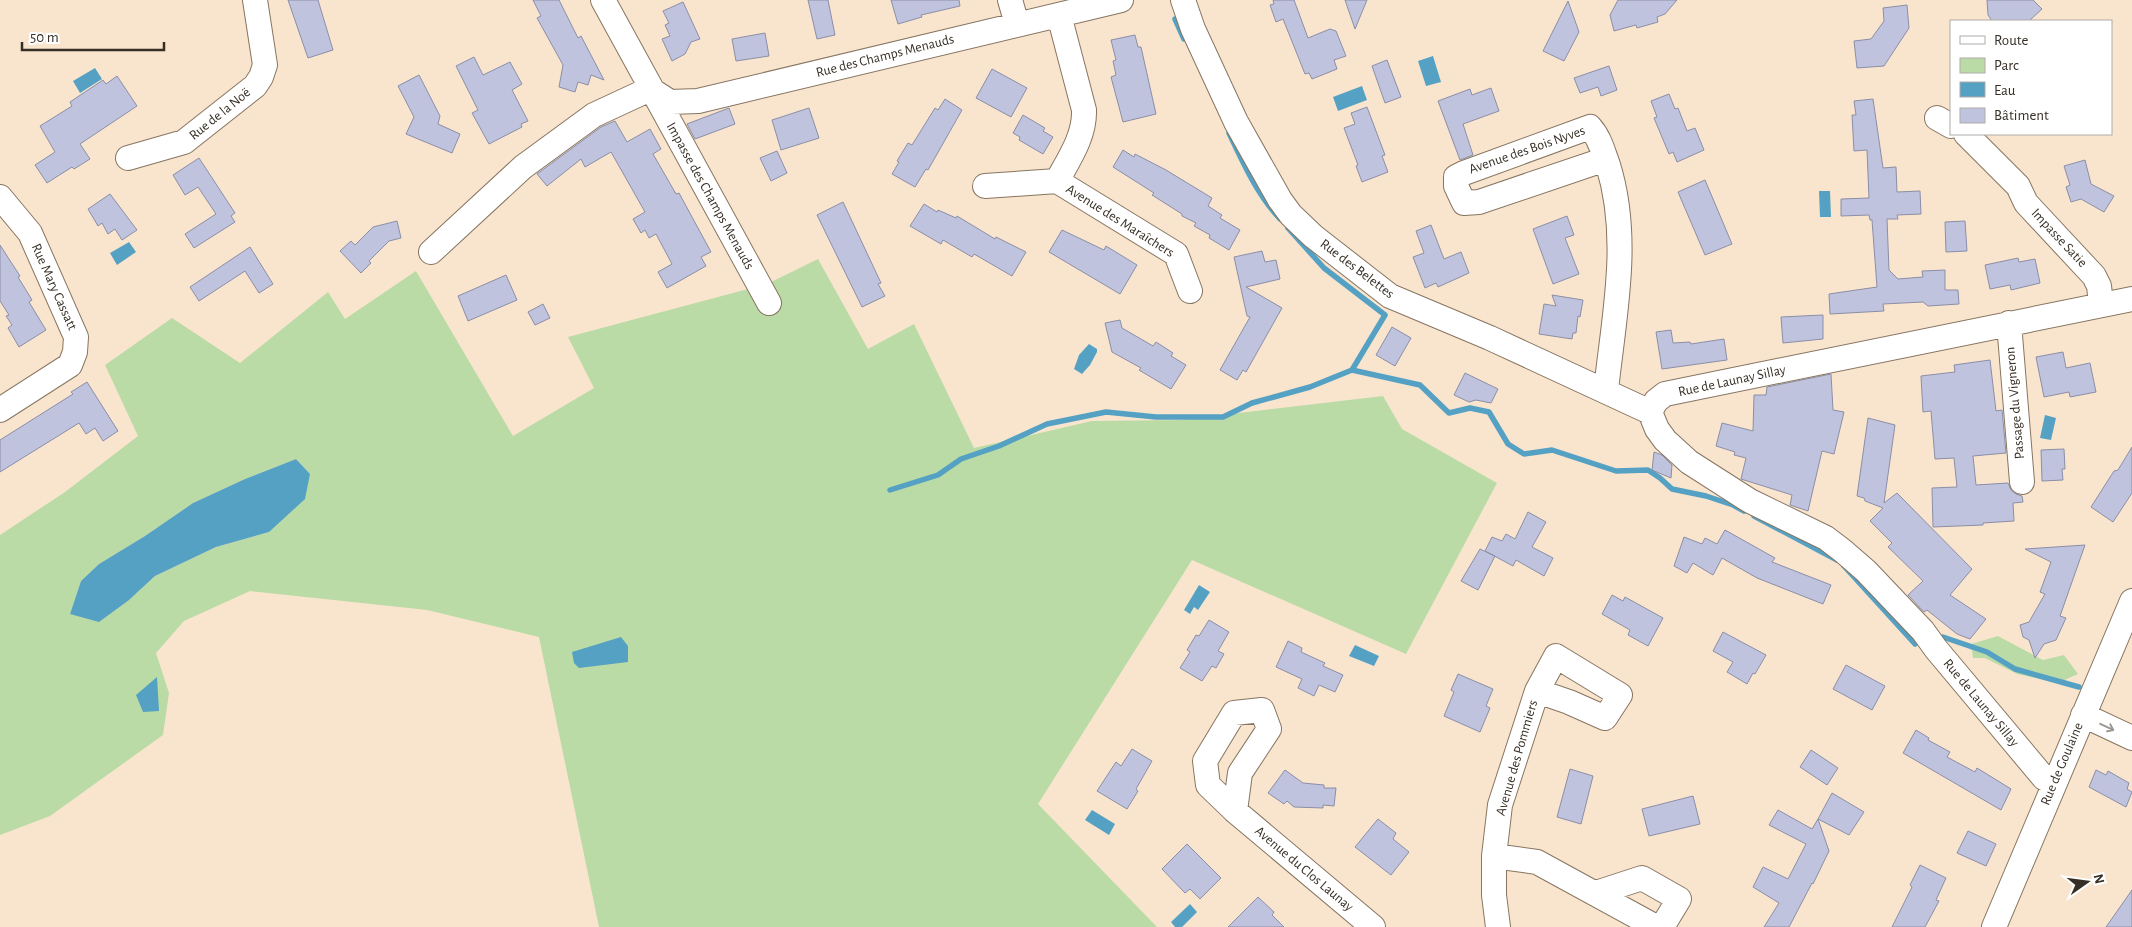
<svg xmlns="http://www.w3.org/2000/svg" width="2132" height="927" viewBox="0 0 2132 927" font-family="'Alegreya Sans',sans-serif">
  <rect width="100%" height="100%" fill="#f9e5ce"/>
  <path fill="#bbdba6" fill-rule="evenodd" d="M818 259 868 349 914 324 974 448 1092 421 1180 420 1383 396 1402 429 1497 483 1406 654 1192 560 1038 804 1157 927H599L539 637 427 610 250 591 184 621 156 653 169 693 163 735 50 816 0 835V535L65 492 138 436 105 365 172 318 240 363 328 292 345 319 416 271 513 436 594 388 568 337 767 284ZM296 459 310 474 269 532 216 547 155 576 129 600 70 614 81 581 99 564 145 536 193 503 245 479Z
    M1998 636 2043 660 2064 655 2078 674 2058 683 2017 674 1985 658H1973L1971 644Z"/>
  <path fill="#55a1c4" d="M1433 56 1441 82 1426 86 1418 61Z
    M95 68 102 79 80 93 73 81Z
    M1362 86 1367 100 1338 111 1333 97Z
    M1819 191H1830L1831 217H1820Z
    M129 242 136 252 117 265 110 253Z
    M1089 344 1097 349V352L1090 365 1082 374 1074 369 1079 355Z
    M2045 415 2056 418 2051 440 2040 438Z
    M296 459 310 474 305 499 269 532 216 547 155 576 129 600 99 622 70 614 81 581 99 564 145 536 193 503 245 479Z
    M1199 585 1210 592 1198 610 1194 607 1190 614 1184 610Z
    M621 637 628 646V662L579 668 574 663 572 652Z
    M1355 645 1379 656 1374 666 1349 656Z
    M157 677 159 711 143 712 136 695Z
    M1092 810 1115 824 1109 835 1085 820Z
    M1190 904 1197 912 1182 927H1175L1171 922Z"/>
  <g fill="none" stroke-linecap="round" stroke-linejoin="round">
    <path stroke="#55a1c4" stroke-width="5.5" d="M1175 19 1184 39
      M1229 133C1243 163 1257 194 1280 219
      M1288 228 1324 268 1385 315 1352 370 1420 385 1449 413 1470 408 1489 412 1508 444 1524 454 1552 450 1616 471 1648 470 1660 478 1672 489 1706 496 1733 505 1744 511
      M890 490 938 475 961 459 999 446 1047 424 1106 412 1156 417H1223L1252 403 1310 387 1352 370
      M1754 516 1837 560
      M1844 566 1915 644
      M1943 637 1987 652 2015 669 2079 687"/>
  </g>
  <path fill="#c0c3dd" stroke="#8b8ea7" d="M288 0H318L333 50 308 58Z
    M533 0H559L578 38 581 36 604 80 591 75 588 85 578 82 575 92 559 87 563 65 537 18 541 16Z
    M808 0H828L835 35 817 39Z
    M891 0H959L960 6 921 15 922 17 898 24Z
    M1273 0H1294L1308 38 1330 29 1336 31 1346 56 1334 60 1337 69 1312 79 1309 73 1305 74 1283 19 1276 22 1270 5 1274 4Z
    M1345 0H1367L1355 29Z
    M1618 0H1677L1665 14 1657 17 1658 22 1637 28 1636 25 1614 31 1610 15Z
    M1987 0H2033L2042 9 2029 21H1992L1988 15Z
    M1568 1 1579 32 1564 61 1543 51Z
    M683 2 700 39 691 42 685 54 672 61 662 39 670 36 665 25 669 23 663 11Z
    M1907 5 1909 28 1884 66 1857 68 1854 41 1871 39 1884 21 1883 8Z
    M765 33 769 56 736 61 732 39Z
    M1135 35 1138 47H1141L1156 114 1123 122 1111 77 1116 75 1113 61 1116 60 1111 40Z
    M474 57 483 75 510 62 522 84 512 90 528 121 521 124 522 127 489 144 472 113 478 110 456 66Z
    M1387 60 1401 97 1385 103 1372 66Z
    M1609 66 1617 90 1601 96 1598 87 1580 93 1574 78Z
    M992 69 1027 88 1011 117 976 98Z
    M419 75 440 116 438 124 460 134 452 153 406 134 414 117 398 86Z
    M117 76 137 106 80 144 90 159 74 169 72 167 47 183 35 165 55 152 40 126 72 106 70 102 103 80 106 84Z
    M1491 88 1499 111 1463 124 1473 155 1460 160 1438 101 1470 89 1472 95Z
    M1669 94 1675 109 1678 108 1687 131 1695 128 1704 150 1677 162 1673 152 1669 154 1654 118 1657 117 1651 101Z
    M945 99 962 110 928 170 926 169 915 187 892 174 899 162 897 161 908 143 912 145 935 108 938 110Z
    M1873 99 1883 168 1896 167 1897 192 1920 191 1921 214 1897 215 1898 219H1887L1889 270 1898 279 1923 277 1922 271 1945 270V290H1958L1959 304 1928 306 1923 302 1883 304 1884 311 1830 314 1829 294 1877 287 1872 220H1870L1869 215 1841 216V199L1869 198 1867 150 1854 151 1852 115H1856L1854 101Z
    M1367 107 1385 155 1382 156 1388 172 1362 182 1356 166 1358 165 1344 128 1355 124 1351 113Z
    M729 108 735 124 695 139 687 124Z
    M809 108 819 138 781 150 772 120Z
    M1023 115 1045 128 1043 131 1053 137 1043 154 1019 140 1020 137 1013 133Z
    M615 121 627 142 650 129 661 149 653 154 676 194 679 193 711 252 701 257 706 266 667 288 658 272 672 264 656 234 649 238 645 230 641 233 633 219 645 212 611 152 585 167 581 159 547 186 537 174 601 127Z
    M1123 150 1134 157 1135 154 1166 170 1212 198 1208 206 1222 215 1220 218 1240 230 1229 250 1209 238 1210 235 1194 226 1196 223 1182 216V214L1152 195 1154 193 1113 167Z
    M777 151 787 173 771 181 760 158Z
    M199 158 235 213 231 216 235 222 194 248 185 234 216 214 198 187 185 195 173 175Z
    M2085 160 2091 184 2114 196 2104 212 2081 199 2071 202 2066 187 2070 185 2064 166Z
    M1705 180 1732 244 1705 255 1678 192Z
    M110 194 137 230 122 240 115 229 108 234 102 223 98 226 88 209Z
    M843 202 881 283 878 284 885 296 862 307 817 215Z
    M924 204 937 212 938 210 956 218 957 216 995 239 996 237 1026 252 1012 276 974 254 972 257 943 240 941 244 910 226Z
    M1567 216 1574 235 1565 238 1579 274 1553 284 1533 229Z
    M397 221 401 238 389 241 369 261 371 263 361 273 340 251 351 241 355 245 373 227Z
    M1965 221 1967 251 1946 252 1945 222Z
    M1431 225 1444 259 1461 252 1469 273 1438 287 1436 283 1425 288 1413 257 1424 253 1416 231Z
    M1062 230 1104 250 1106 246 1137 265 1120 294 1049 252Z
    M0 245 20 276 18 277 32 300 29 302 46 330 19 347 8 328 12 325 6 316 9 315 0 301Z
    M250 247 273 284 259 293 245 271 199 301 190 287Z
    M1262 251 1265 262 1276 260 1280 279 1246 287 1282 308 1246 372 1243 370 1237 380 1220 370 1250 317 1247 316 1234 257Z
    M2018 258 2019 262 2035 259 2040 283 2011 290 2010 285 1990 289 1985 265Z
    M506 275 517 300 468 321 458 296Z
    M1552 295 1583 300 1580 317 1578 316 1576 333H1573L1572 339 1539 334 1544 304 1556 306Z
    M543 304 550 318 535 325 528 312Z
    M1823 315V339L1783 343 1781 317Z
    M1120 320 1122 328 1153 346 1156 342 1173 353 1171 356 1186 365 1171 389 1139 370 1141 368 1112 352 1105 323Z
    M1392 327 1411 338 1395 366 1376 355Z
    M1671 330 1673 343 1690 342 1691 344 1724 339 1727 360 1662 369 1656 332Z
    M2063 352 2066 368 2090 363 2096 392 2070 397 2069 392 2044 397 2036 357Z
    M1990 360 1996 411 2002 410 2006 453 1973 456 1976 485 2008 483 2011 490 2016 494 2022 496 2023 502 2013 503 2014 521 1983 523V525L1933 527 1932 488 1957 487 1954 458 1935 459 1931 411 1923 412 1921 376 1955 372 1954 365Z
    M1465 373 1498 389 1491 403 1476 400 1469 402 1454 395Z
    M1831 374 1833 410 1844 412 1834 454 1822 451 1808 511 1790 505 1792 495 1741 479 1746 458 1734 455 1735 452 1716 446 1722 423 1753 431 1754 395H1766L1767 387Z
    M87 382 118 431 103 441 95 428 86 434 79 423 0 472V440L73 394 71 392Z
    M1868 418 1895 425 1884 503 1897 493 1972 569 1950 595 1986 619 1970 639 1957 634 1927 610 1924 612 1908 595 1923 581 1888 547 1892 543 1870 521 1883 508 1865 501 1864 498 1857 496Z
    M2132 447V493L2113 522 2091 507 2114 471 2118 470Z
    M2064 449 2065 469H2062L2063 480 2042 481 2041 450Z
    M1654 452 1662 455 1672 465 1671 478 1652 470Z
    M1528 512 1546 522 1532 547 1553 558 1544 576 1516 560 1513 566 1485 551 1492 537 1502 541 1506 534 1515 539Z
    M1725 530 1775 558 1772 562 1831 585 1823 604 1757 578 1722 558 1713 575 1693 563 1687 573 1674 566 1684 537 1702 544 1705 538 1717 544Z
    M2085 545 2060 616 2066 618 2056 640 2044 644 2035 658 2029 640 2023 637 2020 625 2029 622 2045 594 2040 592 2051 562 2025 549Z
    M1480 549 1495 556 1478 590 1461 581Z
    M1612 595 1623 601 1625 597 1663 618 1648 646 1628 635 1630 630 1602 614Z
    M1209 620 1229 632 1218 651 1224 654 1216 668 1212 666 1202 681 1180 668 1190 652 1187 650 1196 635 1199 636Z
    M1723 632 1766 655 1755 674 1753 673 1747 684 1727 672 1733 662 1713 651Z
    M1288 641 1302 648 1301 652 1325 663 1323 666 1343 675 1335 692 1319 685 1314 696 1298 688 1302 679 1276 667Z
    M1846 665 1885 686 1872 710 1833 689Z
    M1458 674 1493 689 1486 706 1490 708 1480 732 1444 716 1454 692 1451 690Z
    M1916 730 1929 738 1928 740 1950 752 1947 757 1975 772 1977 768 2011 789 2001 810 1903 753Z
    M1132 749 1152 761 1136 789 1138 791 1127 809 1097 791 1116 762 1121 766Z
    M1811 750 1838 768 1827 785 1800 767Z
    M1570 769 1593 776 1581 824 1557 817Z
    M1285 770 1303 783 1324 785V788H1336L1334 806 1323 805V808L1294 807 1287 801 1284 804 1268 793Z
    M2096 770 2106 775 2108 771 2129 783 2127 789 2132 792 2126 807 2089 787Z
    M1832 793 1864 812 1849 835 1818 819Z
    M1693 796 1700 824 1649 836 1642 809Z
    M1778 810 1812 829 1818 819 1829 851 1813 884 1812 883 1789 927H1764L1779 903 1753 887 1763 867 1788 879 1806 844 1769 825Z
    M1378 819 1396 833 1393 839 1409 852 1391 875 1355 847Z
    M1968 831 1996 844 1986 866 1957 853Z
    M1187 844 1221 878 1200 899 1190 889 1185 893 1162 869Z
    M1920 865 1946 878 1936 900 1939 901 1925 927H1892L1912 887 1910 885Z
    M2132 890V927H2106Z
    M1258 897 1274 912 1272 915 1284 927H1228Z"/>
  <g fill="none" stroke-linecap="round" stroke-linejoin="round">
    <defs>
      <path id="minor" d="M603 0 769 303
        M1010 0 1017 24
        M1183 0 1193 29 1236 122 1280 200 1291 215 1313 236 1390 296 1490 338 1650 412
        M650 89 670 102 698 101 1121 0
        M1937 118 1951 126
        M1966 134 2018 186 2026 203 2094 276 2099 286 2101 304
        M128 158 184 142 255 86 261 77 265 65 255 0
        M1606 159 1479 202 1464 203 1456 186V177L1464 173 1590 127C1600 138 1603 152 1608 165 1631 239 1614 315 1606 390
        M1057 181 1176 254 1190 291
        M985 186 1057 181C1069 159 1085 136 1084 110L1059 15
        M0 197 30 233 76 337 75 352 70 365 0 410
        M431 252 523 167 594 115 650 89
        M2009 323 2022 482
        M2083 715 2132 738
        M2054 783 2044 778 1936 649 1923 631 1866 571 1843 551 1826 538 1750 501 1689 462 1665 440 1657 429 1650 412 1656 401 1665 394 2132 299
        M1235 811 1240 773 1269 729 1262 710 1234 713 1205 761 1208 785 1235 811 1373 927
        M1494 856 1537 862 1656 927
        M1596 893 1642 878 1679 899 1662 927
        M1498 927 1494 895V856L1500 805 1537 691 1556 656 1620 695 1605 718 1569 702 1537 691
        M1994 927 2132 601"/>
    </defs>
    <use href="#minor" stroke="#867561" stroke-width="26"/>
    <use href="#minor" stroke="#fff" stroke-width="24"/>
  </g>
  <defs><path id="oneway-shaft" d="M-6 0H5M1.5-3L5.5 0L1.5 3" fill="none" stroke-width="1.6" stroke-linecap="round" stroke-linejoin="round" transform="scale(1.25)"/></defs>
  <use stroke="#9a9792" href="#oneway-shaft" transform="translate(2107 727) rotate(25)"/>
  <g text-anchor="middle" dominant-baseline="central" stroke-width="4" stroke-linejoin="round" paint-order="stroke">
    <g font-size="14" fill="#362f26" stroke="#fff">
      <text transform="translate(885 56) rotate(-14)">Rue des Champs Menauds</text>
      <text transform="translate(220 114) rotate(-39)">Rue de la Noë</text>
      <text transform="translate(1527 150) rotate(-19)">Avenue des Bois Nyves</text>
      <text transform="translate(710 196) rotate(61)">Impasse des Champs Menauds</text>
      <text transform="translate(1120 221) rotate(32)">Avenue des Maraîchers</text>
      <text transform="translate(2059 238) rotate(47)">Impasse Satie</text>
      <text transform="translate(1357 269) rotate(37)">Rue des Belettes</text>
      <text transform="translate(54 287) rotate(66)">Rue Mary Cassatt</text>
      <text transform="translate(1732 381) rotate(-12)">Rue de Launay Sillay</text>
      <text transform="translate(2015 403) rotate(-95)">Passage du Vigneron</text>
      <text transform="translate(1981 703) rotate(50)">Rue de Launay Sillay</text>
      <text transform="translate(1517 758) rotate(-74)">Avenue des Pommiers</text>
      <text transform="translate(2062 764) rotate(-67)">Rue de Goulaine</text>
      <text transform="translate(1304 869) rotate(40)">Avenue du Clos Launay</text>
    </g>
  </g>
  <rect x="1950" y="20" width="162" height="115" fill="#ffffff" stroke="#afaca8"/>
  <rect x="1960" y="36" width="25" height="8" fill="#ffffff" stroke="#afaca8"/>
  <text x="1994" y="45" font-size="15" fill="#362f26">Route</text>
  <rect x="1960" y="58" width="25" height="15" fill="#bbdba6" stroke="#afaca8"/>
  <text x="1994" y="70" font-size="15" fill="#362f26">Parc</text>
  <rect x="1960" y="82" width="25" height="15" fill="#55a1c4" stroke="#afaca8"/>
  <text x="1994" y="95" font-size="15" fill="#362f26">Eau</text>
  <rect x="1960" y="108" width="25" height="15" fill="#c0c3dd" stroke="#afaca8"/>
  <text x="1994" y="120" font-size="15" fill="#362f26">Bâtiment</text>
  <g transform="translate(2087 882) rotate(76)" stroke="#ffffff" stroke-width="4" paint-order="stroke">
  <path d="M0-4L9 19L0 12L-9 19Z" fill="#362f26"/>
  <text y="-8" font-size="14" font-weight="bold" text-anchor="middle" fill="#362f26">N</text>
  </g>
  <path d="M22 42v8h142v-8" fill="none" stroke="#362f26" stroke-width="2.5"/>
  <text x="30" y="42" font-size="15" fill="#362f26" stroke="#ffffff" stroke-width="4" paint-order="stroke">50 m</text>
</svg>
